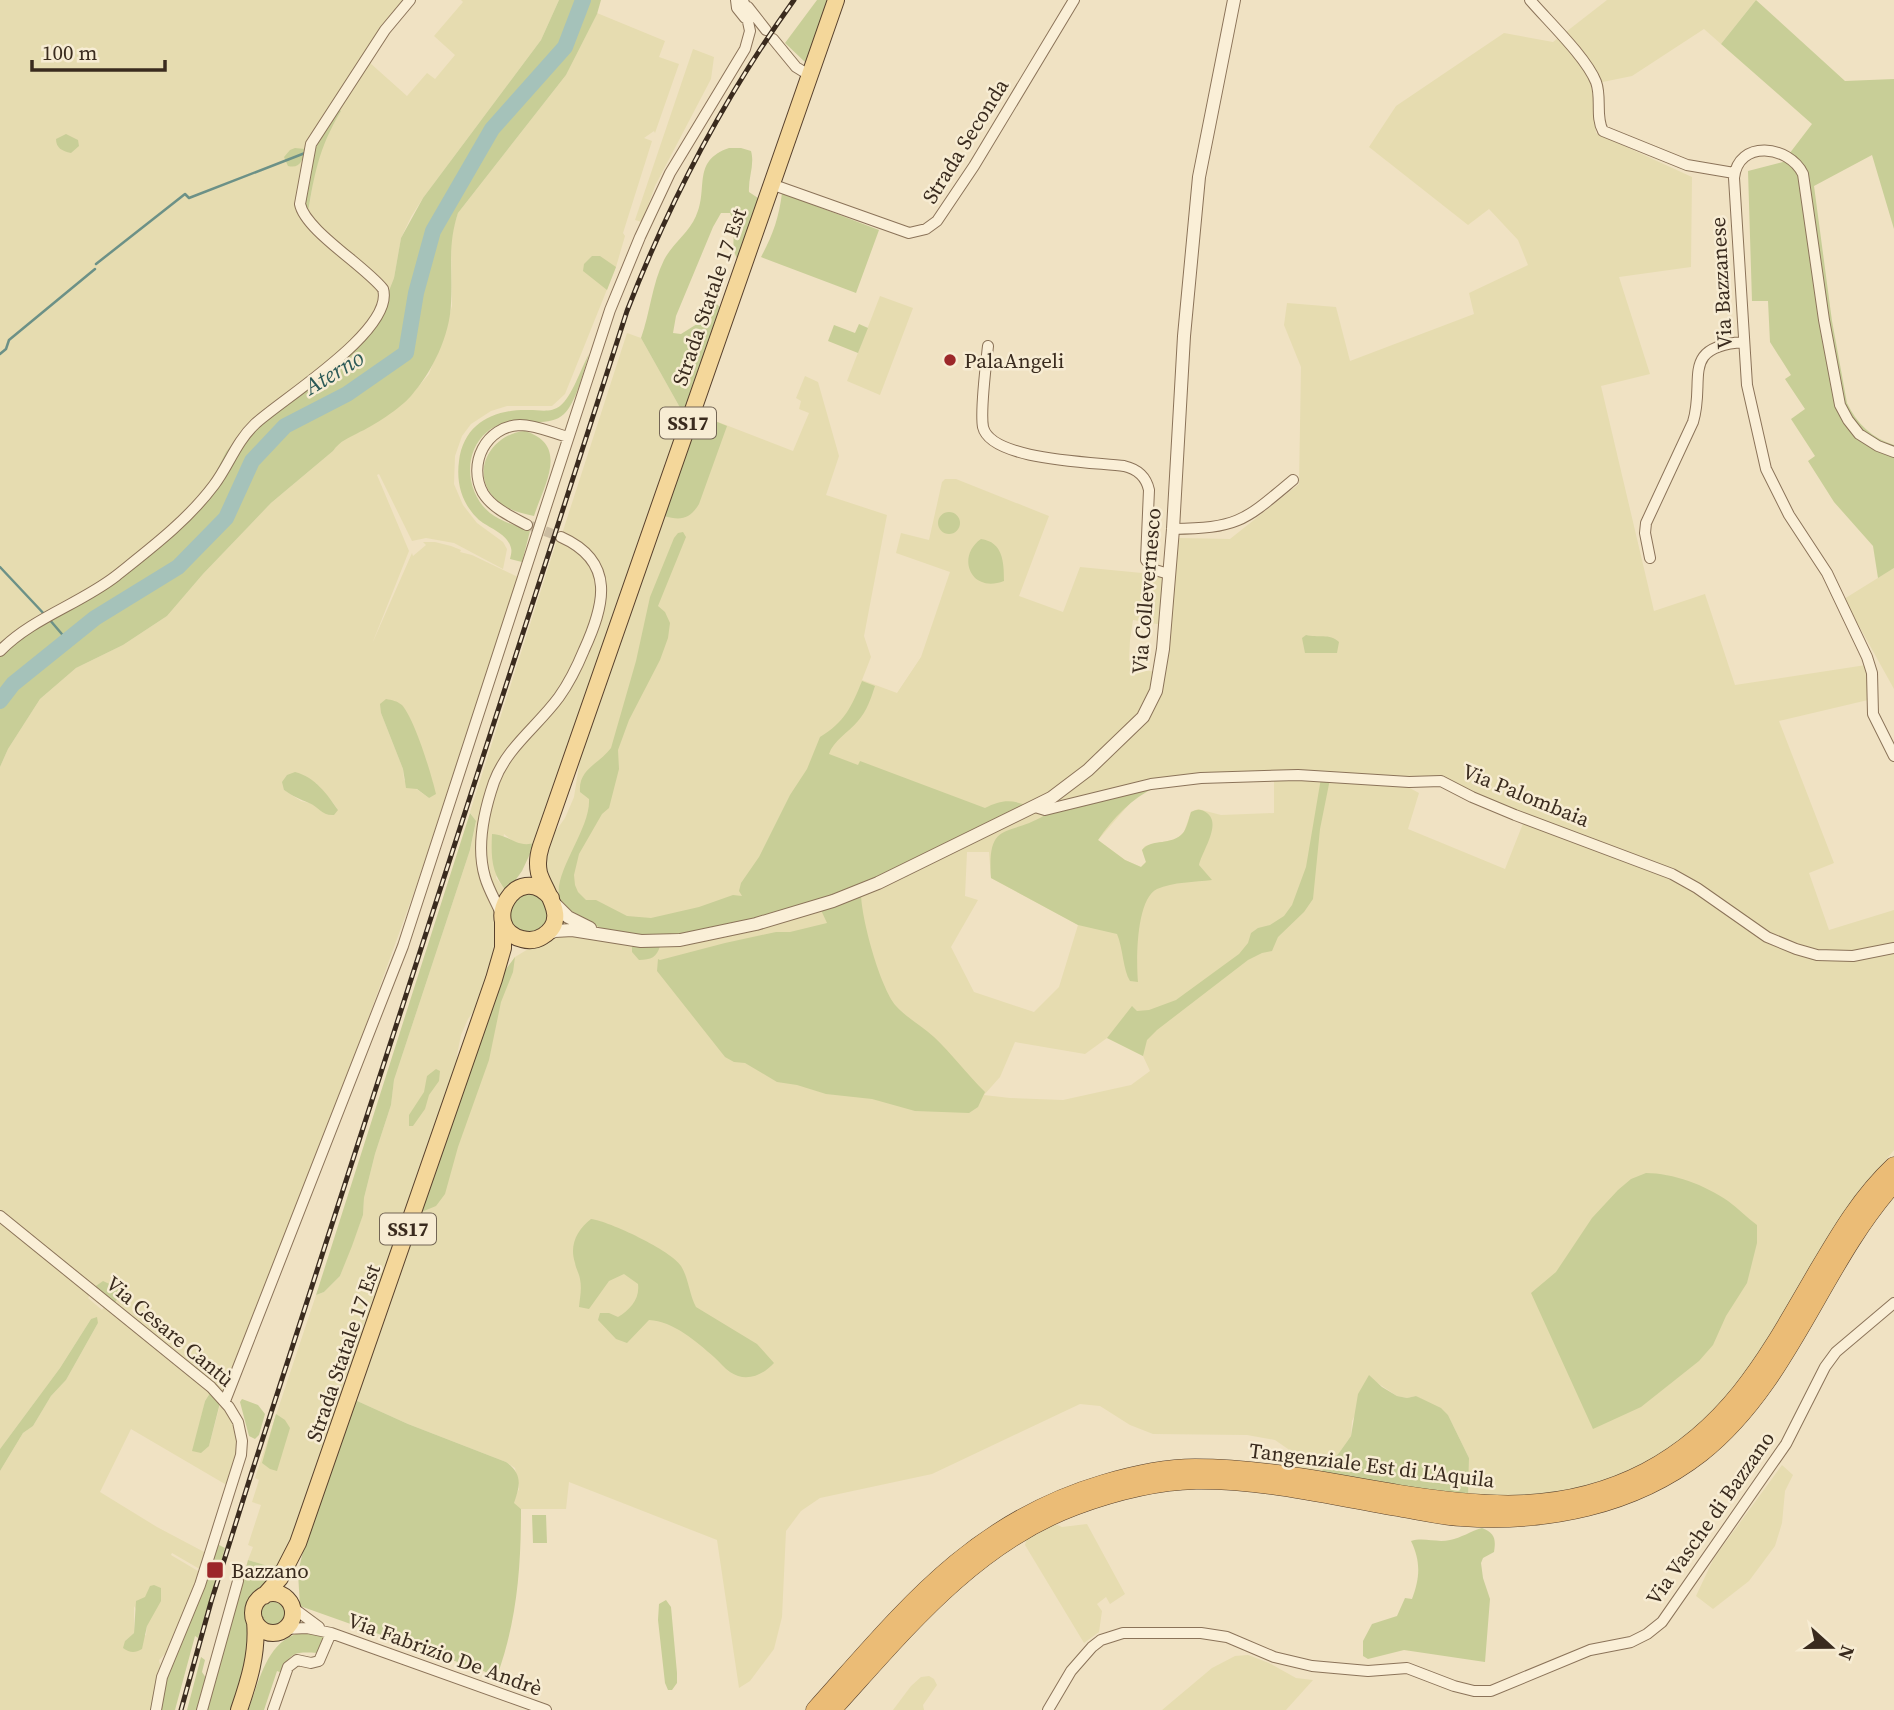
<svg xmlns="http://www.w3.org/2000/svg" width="1894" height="1710" viewBox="0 0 1894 1710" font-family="'Source Serif 4',serif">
  <rect width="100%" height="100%" fill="#f0e2c3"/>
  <path fill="#e6dcb0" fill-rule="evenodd" d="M0 0H404L303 162 296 204 300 215 386 297 361 330 318 371 236 438 210 484 185 513 162 534 107 578 0 644Z
    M461 0H559L541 40 423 198 411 217 401 238 394 278 388 293 307 219 315 171 325 138 341 111 337 107 369 62 407 96 427 73 435 79 455 55 434 36 463 2Z
    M1607 0H1756L1721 44 1704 29 1632 76 1593 84 1596 133 1692 177 1691 267 1619 277 1650 374 1601 386 1654 611 1705 594 1735 685 1866 665 1868 700 1779 721 1834 863 1809 873 1829 930 1894 910V1150L1853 1200 1743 1382 1678 1446 1592 1490 1468 1500 1469 1458 1448 1415 1416 1396 1407 1398 1397 1396 1373 1380 1352 1421 1351 1436 1339 1453 1317 1476 1304 1474 1295 1465 1288 1449 1275 1440 1247 1435 1153 1434 1130 1425 1100 1406 1080 1404 932 1474 820 1498 801 1511 786 1531 782 1617 774 1649 750 1681 739 1688 717 1540 569 1482 566 1509H521L513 1503 519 1489 515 1468 506 1462 408 1424 355 1400 497 990 504 972 515 957 548 937 546 855 552 836 565 818 574 797 581 753 700 415 793 451 809 413 799 409 801 401 796 398 805 376 818 382 839 456 826 495 887 515 864 636 871 657 862 680 897 693 921 657 950 572 896 553 901 533 929 540 942 482 945 479H956L1049 516 1019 596 1063 612 1080 567 1173 576 1177 538 1230 539 1299 484 1301 367 1284 325 1287 303 1336 307 1350 361 1474 314 1469 293 1528 265 1518 240 1489 209 1468 225 1369 147 1396 106 1504 33 1553 42ZM1133 620 1163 625 1158 672 1141 670 1132 665 1129 660 1130 640ZM1274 777V813L1221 815 1198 809 1191 812 1184 832 1176 839 1145 846 1142 850 1146 862 1141 867 1125 860 1098 840 1132 801 1142 793 1157 787ZM1439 782 1524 821 1505 869 1408 829 1419 793 1406 786ZM967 852H989L991 878 1078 925 1059 987 1034 1012 974 992 951 947 978 900 965 896ZM1107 1038 1143 1056 1150 1071 1131 1085 1063 1100 1010 1098 984 1095 1000 1077 1015 1042 1085 1054Z
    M597 13 665 41 659 57 679 64 655 133 654 131 644 138 652 141 623 233 625 236 616 267 565 394 552 406H507L491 411 471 424 462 436 455 456 454 484 463 505 477 523 503 542 507 549 503 569 454 543 426 538 412 541 379 474 377 475 409 551 372 644 412 553 413 556 426 545 423 542H435L451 546 461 550 460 552 472 555 518 577 418 881 364 1030 223 1394 92 1292 88 1298 102 1310 105 1306 212 1390 205 1401 198 1430 209 1446 221 1401 232 1418 239 1436 238 1463 230 1487 131 1429 100 1492 157 1527 208 1554 203 1571 172 1553 171 1555 203 1574 176 1643 159 1660 161 1670 155 1710H0V1471L23 1433 33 1426 51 1396 66 1380 98 1323 91 1319 60 1368 0 1449V767L8 749 40 699 76 668 123 645 167 616 203 574 271 503 333 451 340 440 360 432 408 399 429 374 444 334 452 306 451 234 458 213 566 75ZM402 706 433 783 429 798 404 780 403 769 381 713ZM316 783 334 804 338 810 301 801 284 790ZM134 1606 147 1626 146 1635 125 1641 134 1633Z
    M693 49 714 57 711 79 655 186 642 222 635 220Z
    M880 296 913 308 880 395 847 381Z
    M627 333 641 338 683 413 535 843 524 846 515 843 504 834 496 878 507 892 498 941 480 1002 468 1019 461 1035 457 1055 456 1083 309 1499 281 1565 268 1566 248 1560 253 1547 248 1545 261 1505 252 1502 259 1480 255 1478 316 1295 324 1292 340 1276 363 1215 364 1198 375 1154 391 1105 394 1080 470 850 476 822 470 812 557 540H560Z
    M1894 568V689L1844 599Z
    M1782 1465 1793 1475 1785 1491 1782 1523 1775 1546 1749 1581 1713 1609 1696 1596 1703 1581 1714 1558Z
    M1055 1524 1062 1527 1087 1524 1125 1594 1110 1604 1106 1597 1097 1604 1102 1611 1099 1632 1084 1643 1025 1545 1027 1537Z
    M1248 1655 1269 1663 1296 1678 1313 1680 1286 1710H1162L1212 1668 1235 1656Z
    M929 1676 934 1679 937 1685 923 1705 924 1710H893L911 1686 921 1677Z"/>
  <path fill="#c8ce97" d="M559 0H601L597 14 566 75 458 213C447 246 453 270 451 303 450 336 432 372 411 396 401 408 373 426 358 433 347 439 341 440 333 451L271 503 203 574 167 616 123 645 76 668 40 699 8 749 0 767V644L87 592 162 534 185 513 210 484 226 452 247 425 318 371 361 330 388 293 394 278 401 238 423 198 541 40Z
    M817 0H834L812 57 805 62 785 43Z
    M1756 0 1845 81 1894 79V229L1872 155 1814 186 1832 321 1847 403C1857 424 1872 438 1894 445V568L1878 578 1873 546 1834 502 1808 461 1815 456 1791 419 1805 409 1785 379 1791 375 1770 342 1768 301H1752L1748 171 1783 162 1812 124 1721 44Z
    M337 107 341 111C318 149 314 176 307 219L303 198 316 140Z
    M66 134 78 140 79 146 71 153C62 151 56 148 56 139Z
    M295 148 305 149C303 159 301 169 288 166L284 157 290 150Z
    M729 148H741L751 151C755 165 748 178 749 192L758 198 738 260C728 245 739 229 730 213H721L713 227 676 316 673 333 681 334 697 324 713 301 720 307 683 413 641 338C650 313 652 284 664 260 672 244 689 233 696 216 709 189 691 161 729 148Z
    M782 193 879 230 856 293 761 257C773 235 779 217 782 193Z
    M592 256H600L616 267 607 290 583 271 584 264Z
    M859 324 868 328 858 353 828 341 834 325 855 333Z
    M589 354C584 370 576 403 564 414 545 432 511 411 487 432 462 453 466 493 490 513 502 522 517 526 530 531L522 562 510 559C511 555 512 551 511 548 508 534 489 528 479 520 462 504 456 484 459 461 464 423 494 409 529 410 540 410 551 413 560 406 572 397 581 368 589 354Z
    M700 415 727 426 699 504C690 519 681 521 664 516Z
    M525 431C570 445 544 485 534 516 518 513 501 508 491 494 471 466 495 433 525 431Z
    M938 523a11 11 0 1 1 22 0a11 11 0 1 1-22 0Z
    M683 532 686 537 658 606 665 612 670 623 668 638 660 660 629 720 618 750 619 769 609 808 602 814 579 854 574 875 575 885 578 892 586 900H596L627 916 651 918 699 907 733 895 742 896 739 891 741 883 759 857 790 795 807 769 820 737C844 723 852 706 862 681L875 686C871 698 867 711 858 721 849 732 833 741 829 754L858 765 860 761 985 808C1001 800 1011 799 1028 806 992 823 955 841 918 858 899 867 880 878 860 885 795 911 646 962 584 919 576 913 564 908 560 899 551 875 591 829 589 799L580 792C578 769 599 764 611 748L636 661 650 597 674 538 678 533Z
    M981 539C1003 542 1004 562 1004 581 970 594 956 556 981 539Z
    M1306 635C1317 638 1330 633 1339 642L1337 653H1305L1302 638Z
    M386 699C392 700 397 701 402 705 415 720 431 773 436 794L429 798 417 789 406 788 403 769 381 713 380 704Z
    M295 772C315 777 327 794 338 810L334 815C322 816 319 807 309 803 300 799 292 796 284 790L282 782 287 775Z
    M1321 778 1330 779 1320 829 1313 899 1304 912 1278 937 1272 951 1262 953 1248 960 1157 1030 1147 1040 1143 1056 1107 1038 1132 1006 1137 1011 1149 1010 1176 1000 1239 954 1248 943 1251 933 1258 928 1270 925 1284 916 1292 905 1306 867Z
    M1156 787C1132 798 1113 818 1098 840L1125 860 1141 867 1146 862 1142 850C1152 838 1172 846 1183 833 1187 828 1189 818 1191 812 1198 809 1201 809 1207 813 1222 824 1202 851 1199 865L1212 880C1195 882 1173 882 1157 889 1136 899 1136 961 1138 982L1130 981C1123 970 1123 948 1117 934L1078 925 991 878C987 819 1007 838 1045 815Z
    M470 813 476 821 470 850 394 1080 391 1105 375 1154 364 1198 363 1215 352 1246 340 1276 324 1292 316 1295Z
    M492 834C511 835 515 848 535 843L522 871 507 892C491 873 491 857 492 834Z
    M861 893C861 918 880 987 896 1006 907 1018 922 1026 934 1037 952 1054 967 1074 985 1092L978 1107 969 1113 915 1111 872 1099 826 1094 797 1085 777 1082 745 1063 734 1062 725 1057 657 971 658 959 660 960 725 943 776 932H790L827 923 820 908Z
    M509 914a20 20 0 1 1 40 0a20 20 0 1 1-40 0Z
    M632 944 660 946C657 957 651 960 639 960L632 952Z
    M515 957 513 972 501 1002 489 1060 458 1147 445 1194 436 1206 419 1213 497 990 504 972Z
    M436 1069 440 1071 439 1081 429 1095 425 1109 413 1126H409V1115L424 1092 427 1076Z
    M1646 1173C1673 1173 1705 1185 1728 1201 1738 1208 1747 1218 1757 1225V1243L1747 1283 1726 1316 1713 1345 1699 1361 1641 1407 1593 1429 1531 1293 1556 1272 1592 1218 1618 1190 1631 1179Z
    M591 1219C609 1221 672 1251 681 1266 689 1279 689 1294 696 1307L757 1344 774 1363C763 1375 746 1383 730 1372 724 1368 720 1362 714 1357 697 1342 673 1321 649 1320L627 1343 616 1339 598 1320 600 1313H609L618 1317C630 1310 640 1299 638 1284L624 1274 609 1281 589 1309 579 1307C580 1297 582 1289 580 1279 579 1273 576 1269 575 1263 569 1245 577 1230 591 1219Z
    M103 1281 118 1288 119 1296 113 1306 93 1288Z
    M97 1317 98 1323 66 1380 51 1396 33 1426 23 1433 0 1471V1449L60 1368 91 1319Z
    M1369 1375 1382 1387 1397 1396 1407 1398 1416 1396 1441 1408 1448 1415 1469 1458 1468 1500 1317 1476 1339 1453 1351 1436 1358 1394Z
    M212 1390 221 1399 209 1446 201 1453 192 1451 205 1401Z
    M242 1399 258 1405 265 1414 259 1435 255 1439 249 1436 240 1402Z
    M355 1400 408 1424 506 1462C523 1474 520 1486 514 1503L521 1509C521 1568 517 1621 497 1676L300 1606 298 1573 303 1551Z
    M276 1414 285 1420 290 1428 277 1471 270 1469 262 1463Z
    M532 1515H546L547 1543H533Z
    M1482 1528C1495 1533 1496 1539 1494 1552L1483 1558 1481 1563 1483 1578 1490 1599 1485 1662 1404 1650 1368 1659 1363 1656V1641L1372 1624 1397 1616 1405 1598 1412 1599C1420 1577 1421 1562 1411 1541 1424 1537 1436 1543 1450 1540 1461 1538 1471 1531 1482 1528Z
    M217 1544 225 1548 198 1638 195 1636 175 1710H160L162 1690Z
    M248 1560 268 1566 281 1565C264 1586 244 1597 254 1627L235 1710H207Z
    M154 1585 161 1588V1601L147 1626 142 1649C135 1653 130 1653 123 1648L125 1641 134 1633 136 1601 145 1597 150 1586Z
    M666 1600 671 1607 677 1673V1683L672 1690H668L665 1683 658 1620 659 1604Z
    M261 1614a12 12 0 1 1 24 0a12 12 0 1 1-24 0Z
    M304 1632 324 1637 318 1653C297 1652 290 1650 282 1673L277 1671 264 1710H248C260 1680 267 1638 304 1632Z
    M201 1657 205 1660 202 1672 206 1678 198 1710H187Z"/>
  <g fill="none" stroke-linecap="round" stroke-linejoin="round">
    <path stroke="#6c9187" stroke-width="2.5" d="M96 264 185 194 189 198 305 153
      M0 354 6 349 9 340 95 269
      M0 567 46 616
      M49 619 67 640"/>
    <path stroke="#a5c2ba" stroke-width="16" d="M0 701 13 684 95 618 178 567 226 518 252 461 285 426 347 394 406 353 416 293 433 231 492 129 565 47 583 0"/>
    <path stroke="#ccbda2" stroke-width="10" stroke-dasharray="10 5" stroke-linecap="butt" d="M531 526 561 537"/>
    <defs>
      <path id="minor" d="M736 0 737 8 745 18
        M1530 0C1548 21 1586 57 1596 82 1602 98 1595 117 1603 131L1687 165 1734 173
        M748 7 766 30
        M773 39 796 67 809 75
        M771 184 909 233 926 229 937 221 974 166 1074 0
        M988 346C986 364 980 411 983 427 991 461 1096 462 1124 466 1137 469 1146 476 1149 490L1146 560 1155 570 1169 574
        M1894 452 1878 446 1859 434 1848 420 1840 405 1824 320 1803 174C1789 145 1738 139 1734 178L1747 385 1766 469 1789 515 1827 573 1867 657 1872 673 1873 714 1894 756
        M527 525C512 517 492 508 483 493 467 464 486 426 520 425 536 425 553 433 568 437
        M1173 529C1239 528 1244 521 1293 480
        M1650 558 1645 533 1646 523 1693 422C1706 380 1679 347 1743 342
        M0 651C32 618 80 604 116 576 151 548 187 521 214 485 229 465 236 442 255 424 282 399 395 330 383 289 365 266 305 230 300 204L311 144 385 30 410 0
        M1035 807 1045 810 1151 784 1201 778 1298 775 1409 782 1441 781 1472 797 1515 815 1672 874 1697 888 1767 937 1796 949 1817 955 1853 956 1894 948
        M502 916C497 903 489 891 485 877 476 847 484 811 494 782 507 747 537 727 559 697 569 683 577 667 584 650 604 606 617 562 561 537
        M0 1216 211 1387 229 1407 238 1422 242 1441 241 1455 200 1585 162 1677 156 1710
        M225 1401 403 946 610 310 640 237 670 173 745 49 750 31 744 3
        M292 1607 319 1627
        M285 1629 307 1628 331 1633 546 1710
        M202 1710 238 1581
        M273 1710 288 1667 297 1660 311 1663 319 1661 331 1633
        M1048 1710 1071 1671 1092 1647 1101 1640 1123 1633H1201L1227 1637 1274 1657 1312 1666 1368 1671 1407 1668 1454 1686 1474 1691H1491L1590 1650 1631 1642 1647 1634 1662 1622 1786 1444 1825 1367 1836 1352 1894 1303"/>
      <path id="tertiary" d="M554 903 568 917 590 928
        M544 935 555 931 572 930 641 941 680 940 756 924 833 901 878 883 1051 798 1088 770 1143 717 1156 691 1163 649 1173 529 1184 336 1199 177 1234 0"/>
      <path id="primary" d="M551 898C517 858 478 928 522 939 529 941 537 940 543 936 570 919 545 893 539 873 537 864 538 855 541 846L836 0
        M253 1613a20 20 0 1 1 40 0a20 20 0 1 1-40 0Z
        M264 1596 280 1578 298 1543 494 979 503 948V922
        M239 1710C249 1681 258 1653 255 1621"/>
      <path id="trunk" d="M815 1710C903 1612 971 1523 1103 1484 1133 1475 1164 1468 1195 1468 1263 1468 1332 1483 1399 1494 1486 1508 1565 1514 1646 1472 1732 1426 1769 1355 1816 1274 1839 1235 1861 1197 1894 1166
        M832 1710C903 1632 973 1544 1075 1506 1113 1492 1155 1481 1196 1480 1265 1479 1335 1497 1403 1508 1422 1511 1441 1516 1461 1517 1545 1523 1633 1506 1701 1453 1790 1382 1820 1266 1894 1183"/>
    </defs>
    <use href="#minor" stroke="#8b7359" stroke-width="12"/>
    <use href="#tertiary" stroke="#8b7359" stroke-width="14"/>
    <use href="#primary" stroke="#58412d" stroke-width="18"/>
    <use href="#trunk" stroke="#58412d" stroke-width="19"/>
    <use href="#minor" stroke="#faefd7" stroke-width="10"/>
    <use href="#tertiary" stroke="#faefd7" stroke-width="12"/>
    <use href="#primary" stroke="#f4d79a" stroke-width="16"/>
    <use href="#trunk" stroke="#ebbc76" stroke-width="18"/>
    <defs>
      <path id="rail" d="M181 1710 211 1602 250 1478 627 311C670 200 725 96 794 0"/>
    </defs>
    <use href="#rail" stroke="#3a2b1e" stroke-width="5"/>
    <use href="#rail" stroke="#f7ecd3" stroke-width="2.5" stroke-dasharray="8" stroke-linecap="butt"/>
  </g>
  <g fill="#9c2729" stroke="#f7ecd3" stroke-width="2.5">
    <circle cx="950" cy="360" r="7"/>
    <rect x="206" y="1561" width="18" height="18" rx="3.5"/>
  </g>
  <g text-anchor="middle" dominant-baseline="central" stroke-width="5" stroke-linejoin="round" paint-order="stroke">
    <g fill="#f7ecd3" stroke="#736554" stroke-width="2">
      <rect x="660" y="407.5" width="56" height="31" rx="5"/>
      <rect x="380" y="1213.5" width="56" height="31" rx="5"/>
    </g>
    <g font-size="19" font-weight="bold" fill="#3a2b1e">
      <text x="688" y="423">SS17</text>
      <text x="408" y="1229">SS17</text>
    </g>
    <g font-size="21" fill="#3a2b1e" stroke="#f7ecd3">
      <text transform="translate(965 141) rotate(-58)">Strada Seconda</text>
      <text transform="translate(1721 283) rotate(-93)">Via Bazzanese</text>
      <text transform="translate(709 297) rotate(-71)">Strada Statale 17 Est</text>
      <text transform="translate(1146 591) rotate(-85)">Via Collevernesco</text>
      <text transform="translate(1526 795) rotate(22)">Via Palombaia</text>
      <text transform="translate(170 1331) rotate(40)">Via Cesare Cantù</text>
      <text transform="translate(343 1353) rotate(-71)">Strada Statale 17 Est</text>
      <text transform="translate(1372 1465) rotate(7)">Tangenziale Est di L'Aquila</text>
      <text transform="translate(1710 1518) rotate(-55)">Via Vasche di Bazzano</text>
      <text transform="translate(445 1654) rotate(20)">Via Fabrizio De Andrè</text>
    </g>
    <g font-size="21" fill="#3a2b1e" stroke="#f7ecd3" text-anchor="start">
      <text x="964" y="360">PalaAngeli</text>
      <text x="231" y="1570">Bazzano</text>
    </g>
    <g font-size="23" font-style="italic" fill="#2c5a57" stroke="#f7ecd3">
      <text transform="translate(334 372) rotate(-31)">Aterno</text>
    </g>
  </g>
  <g transform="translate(1831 1647) rotate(111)" stroke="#f7ecd3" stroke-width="5" paint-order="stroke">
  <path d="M0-5L12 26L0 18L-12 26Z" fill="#3a2b1e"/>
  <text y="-10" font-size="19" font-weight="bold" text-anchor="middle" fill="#3a2b1e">N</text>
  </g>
  <path d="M32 60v10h133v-10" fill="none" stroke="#3a2b1e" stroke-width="3.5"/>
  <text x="42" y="60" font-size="21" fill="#3a2b1e" stroke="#f7ecd3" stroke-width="5" paint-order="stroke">100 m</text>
</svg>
